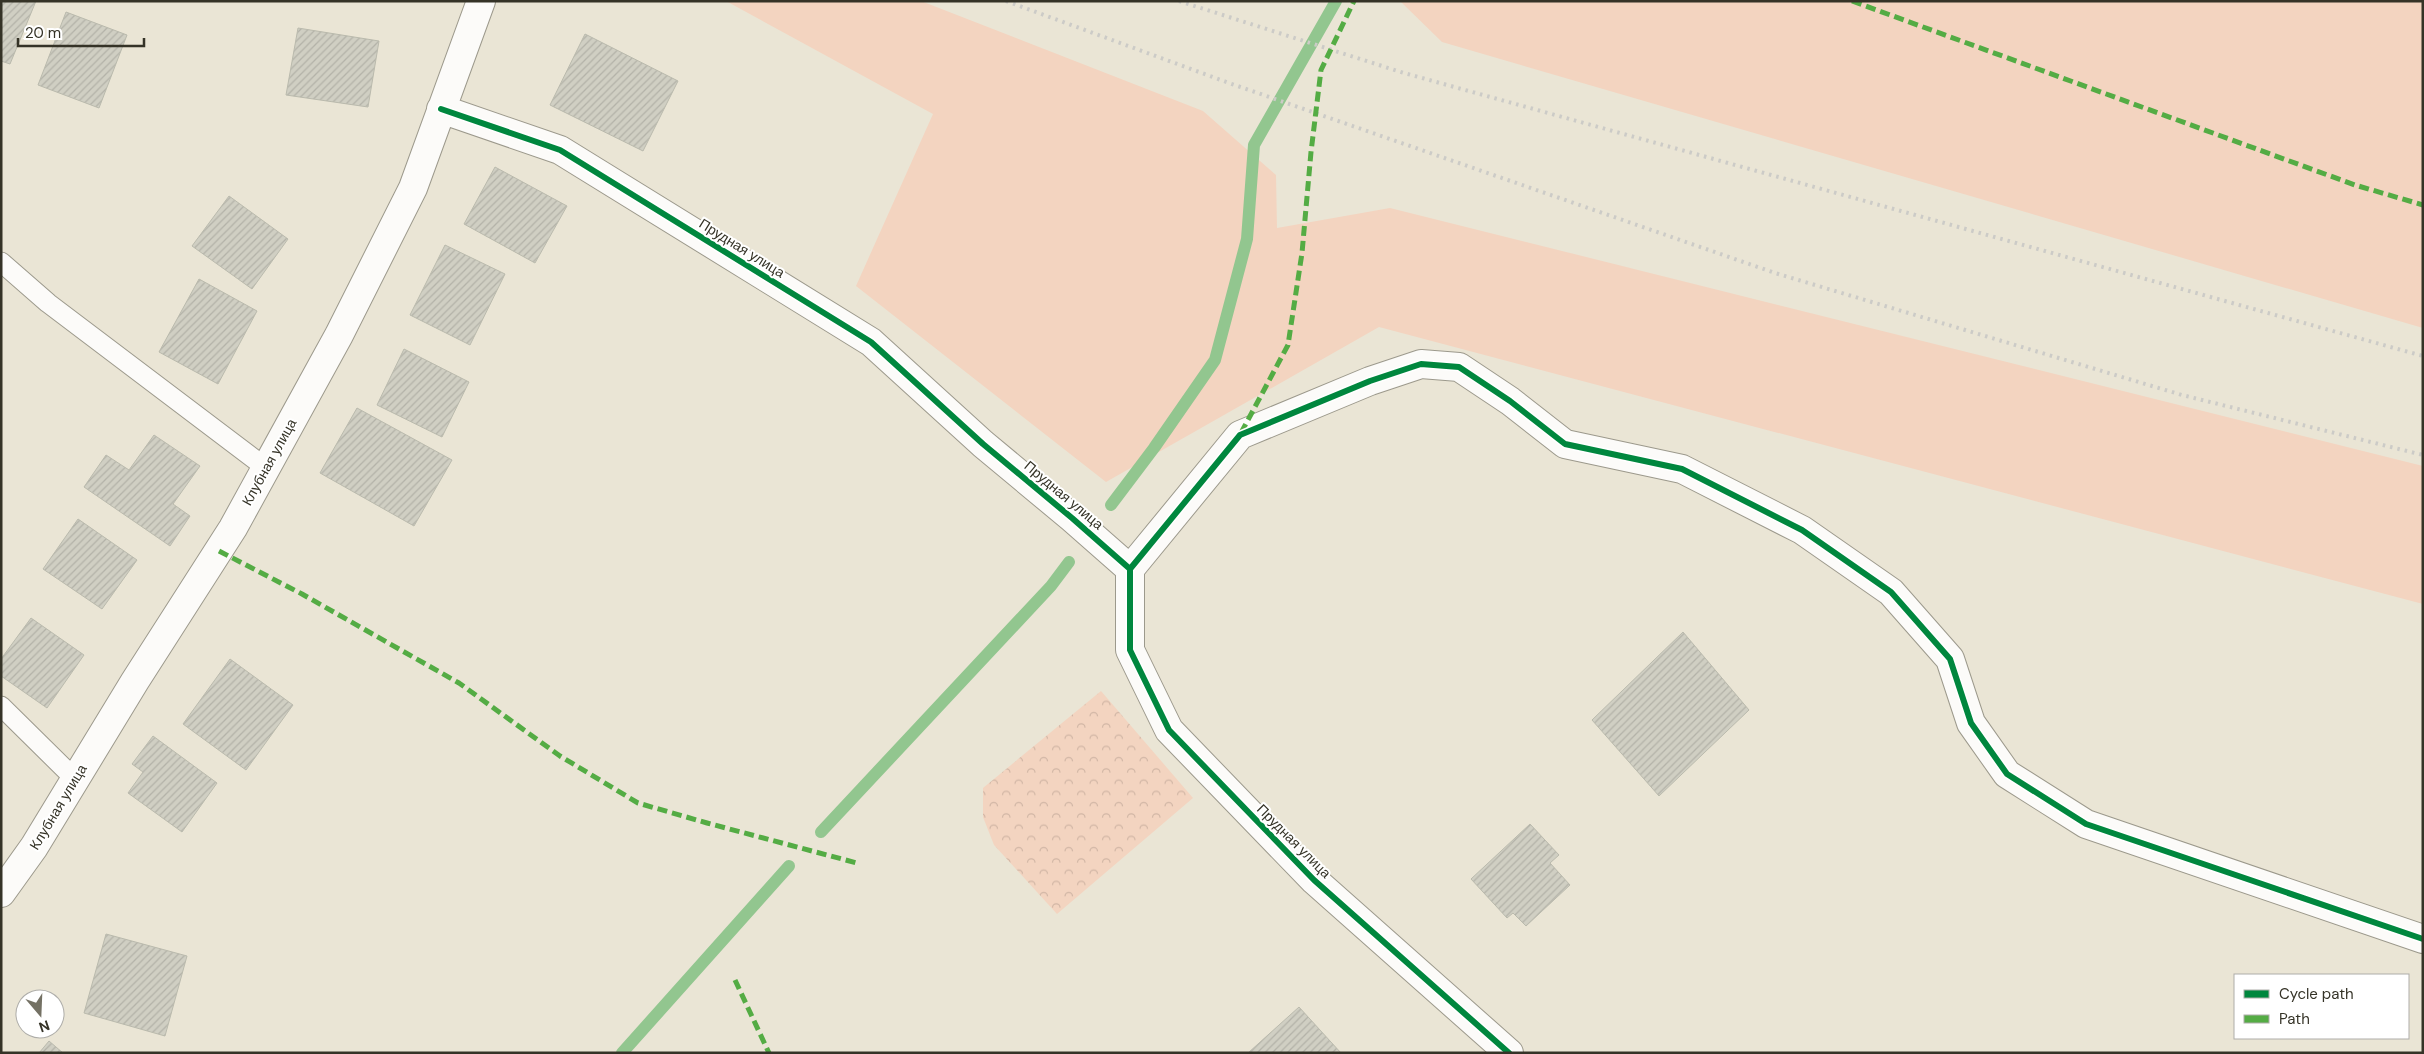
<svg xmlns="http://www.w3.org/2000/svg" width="2424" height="1054" viewBox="0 0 2424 1054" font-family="'DM Sans',sans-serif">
  <defs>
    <pattern id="park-crowns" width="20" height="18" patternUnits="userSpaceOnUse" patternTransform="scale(1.25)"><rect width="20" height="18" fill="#f3d4c0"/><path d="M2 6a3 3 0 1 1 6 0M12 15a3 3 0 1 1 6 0" fill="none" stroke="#d1b6a5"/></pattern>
    <pattern id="building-hatch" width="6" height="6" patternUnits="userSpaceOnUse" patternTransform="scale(1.25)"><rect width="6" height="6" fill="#d0cfc3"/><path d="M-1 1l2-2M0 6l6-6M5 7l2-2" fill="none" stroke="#b3b2a8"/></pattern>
  </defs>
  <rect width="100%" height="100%" fill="#eae5d5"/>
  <path fill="#f3d4c0" d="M726 1H921L1203 111 1276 175 1277 228 1390 208 2423 466V604L1379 327 1106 482 856 286 933 114Z
    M1400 1H2423V328L1442 42Z"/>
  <path fill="url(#park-crowns)" d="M1101 691 1193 798 1057 914 994 845 983 817V788Z"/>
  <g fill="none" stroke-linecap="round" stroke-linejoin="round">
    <path stroke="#92c68f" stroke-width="12" d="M1111 505 1154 448 1215 360 1247 239 1254 145 1336 1
      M821 832 1051 586 1069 562
      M622 1053 789 866"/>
  </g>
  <path fill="url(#building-hatch)" stroke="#babaad" d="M1 1H36L10 64 1 61Z
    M66 12 127 35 99 108 38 85Z
    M298 28 379 41 368 107 286 95Z
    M585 34 678 81 643 151 550 105Z
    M495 167 567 206 535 263 464 224Z
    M229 196 288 239 252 289 192 246Z
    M445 245 505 274 470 345 410 315Z
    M199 279 257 311 218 384 159 352Z
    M404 349 469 382 442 437 377 405Z
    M357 408 452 460 414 526 320 473Z
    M154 435 200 466 173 504 190 516 170 546 84 487 106 455 129 470Z
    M78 519 137 560 102 609 43 569Z
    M31 618 84 655 47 708 1 676V659Z
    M1683 632 1749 710 1659 796 1592 720Z
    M230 659 293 705 246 770 183 724Z
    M153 736 217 783 182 832 128 793 143 772 132 764Z
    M1530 824 1559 855 1550 863 1570 885 1526 926 1513 913 1507 918 1471 879Z
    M106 934 187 956 165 1036 84 1013Z
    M1299 1007 1341 1053H1248Z
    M49 1041 63 1053H39Z"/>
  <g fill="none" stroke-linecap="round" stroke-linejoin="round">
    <defs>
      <path id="service" d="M1 262 48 303 266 468
        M1 706 75 779"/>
      <path id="minor" d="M441 109 560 150 871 342 983 444 1072 518 1130 569V650L1169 730 1314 880 1509 1053
        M1130 569 1240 435 1370 381 1421 364 1459 367 1510 401 1565 444 1682 469 1802 530 1891 592 1950 659 1971 723 2007 774 2086 824 2423 939
        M1 893 34 847 135 681 233 528 339 335 413 188 481 1"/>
    </defs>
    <use href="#service" stroke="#9c998c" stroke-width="21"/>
    <use href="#minor" stroke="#9c998c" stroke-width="30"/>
    <use href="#service" stroke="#fcfbf9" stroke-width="19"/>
    <use href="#minor" stroke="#fcfbf9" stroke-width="28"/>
    <path stroke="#cccbc7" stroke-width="4" stroke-dasharray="2.5 5" stroke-linecap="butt" d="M1006 1 1229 83 1775 273 2182 395 2423 455
      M1179 1 1404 73 2423 356"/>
    <path stroke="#54ac44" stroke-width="5" stroke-dasharray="10 5" stroke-linecap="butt" d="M1852 1 2355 185 2423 205
      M1241 433 1288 345 1302 253 1311 152 1321 70 1354 1
      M219 551 302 594 459 683 560 756 638 803 707 823 857 863
      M735 980 769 1053"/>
    <defs>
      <path id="cycleway" d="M441 109 560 150 871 342 983 444 1072 518 1130 569V650L1169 730 1314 880 1509 1053
        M1130 569 1240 435 1370 381 1421 364 1459 367 1510 401 1565 444 1682 469 1802 530 1891 592 1950 659 1971 723 2007 774 2086 824 2423 939"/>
    </defs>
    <use href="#cycleway" stroke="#fff" stroke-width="9"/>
    <use href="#cycleway" stroke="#00873e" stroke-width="6"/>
  </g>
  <g text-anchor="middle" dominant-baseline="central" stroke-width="4" stroke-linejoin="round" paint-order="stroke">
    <g font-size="14" fill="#353327" stroke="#fff">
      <text transform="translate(742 248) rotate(32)">Прудная улица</text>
      <text transform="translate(269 462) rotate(-61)">Клубная улица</text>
      <text transform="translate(1064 495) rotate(40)">Прудная улица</text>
      <text transform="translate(58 807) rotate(-59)">Клубная улица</text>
      <text transform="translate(1294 841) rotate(45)">Прудная улица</text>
    </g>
  </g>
  <rect width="2424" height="1054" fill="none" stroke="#353327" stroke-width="5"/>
  <rect x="2234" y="974" width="175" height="65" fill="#ffffff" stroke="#aeada9"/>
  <rect x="2244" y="990" width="25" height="8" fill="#00873e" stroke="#aeada9"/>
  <text x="2279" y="999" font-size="15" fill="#353327">Cycle path</text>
  <rect x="2244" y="1015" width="25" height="8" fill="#54ac44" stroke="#aeada9"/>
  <text x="2279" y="1024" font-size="15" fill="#353327">Path</text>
  <g transform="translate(40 1014) rotate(161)"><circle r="24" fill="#ffffff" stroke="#aeada9"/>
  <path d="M0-4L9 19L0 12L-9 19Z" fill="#747164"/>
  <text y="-8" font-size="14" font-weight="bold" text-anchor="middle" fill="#353327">N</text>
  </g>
  <path d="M18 38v8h126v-8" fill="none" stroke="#353327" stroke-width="2.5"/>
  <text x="25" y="38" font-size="15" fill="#353327" stroke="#ffffff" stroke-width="4" paint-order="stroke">20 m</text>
</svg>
